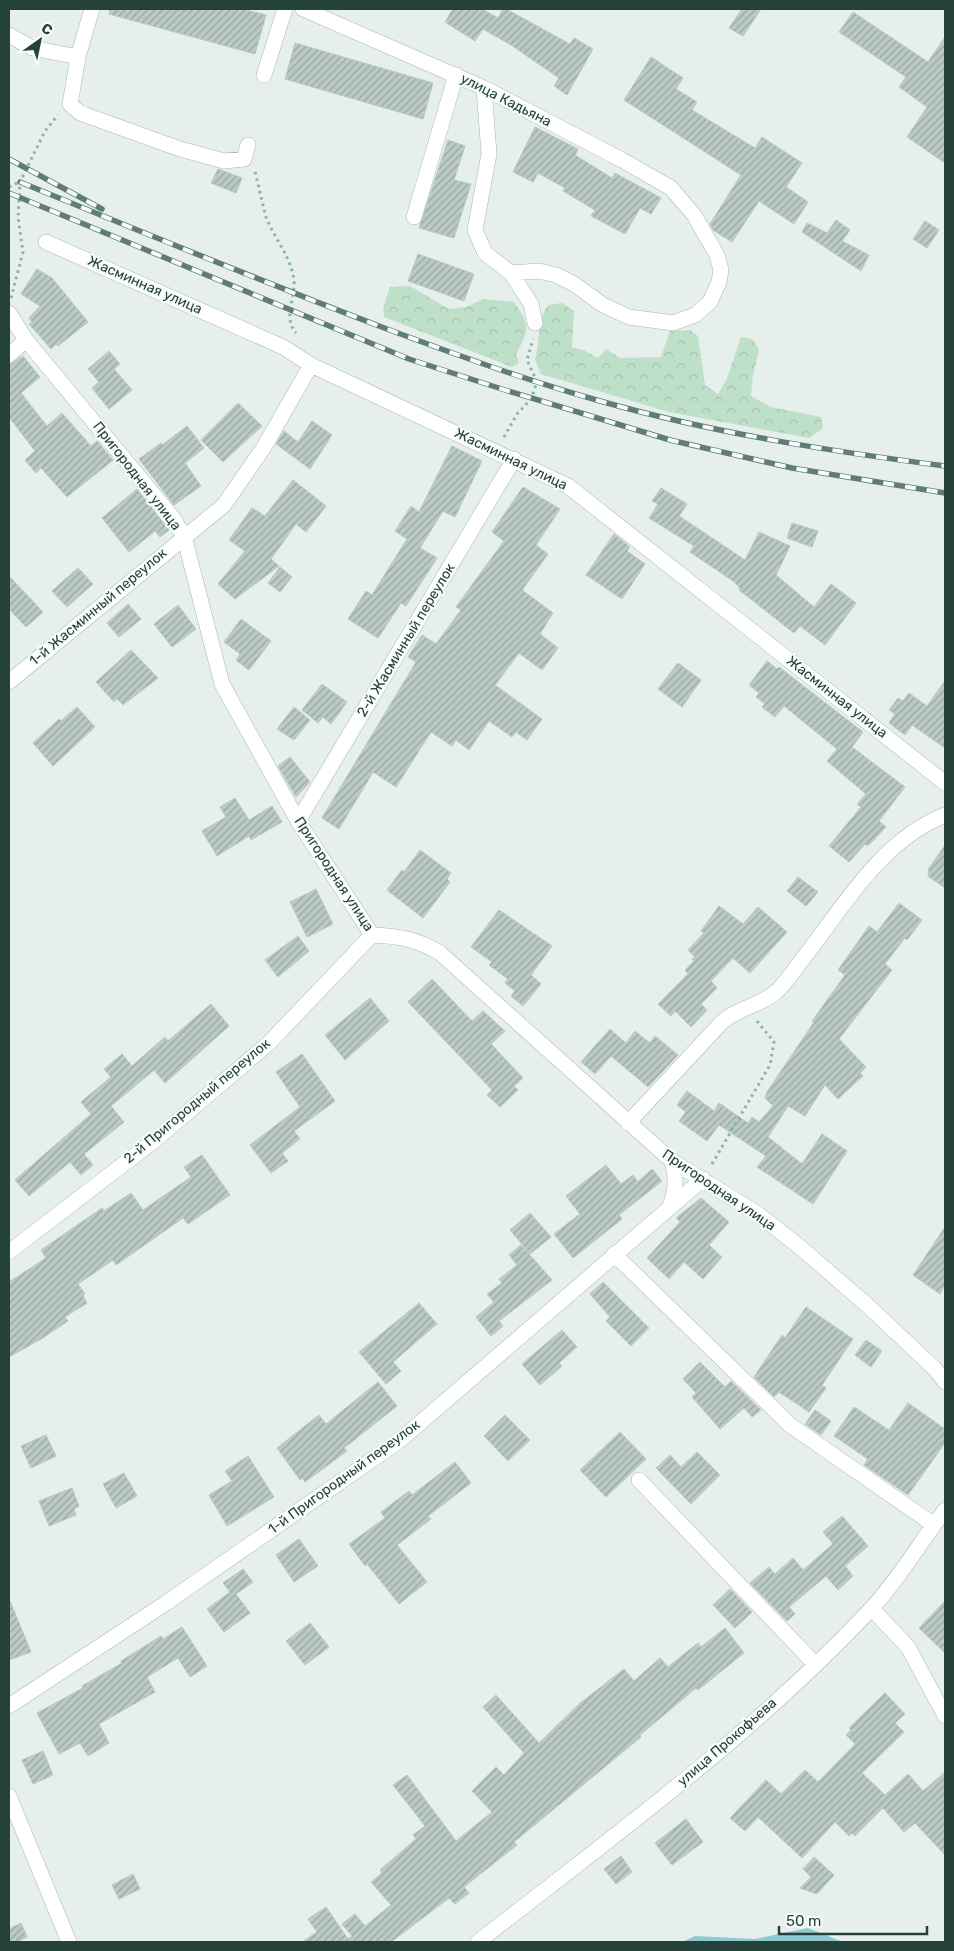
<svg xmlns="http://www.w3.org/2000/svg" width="954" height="1951" viewBox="0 0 954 1951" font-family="Rubik,sans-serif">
  <defs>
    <pattern id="forest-crowns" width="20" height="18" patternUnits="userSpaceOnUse" patternTransform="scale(1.25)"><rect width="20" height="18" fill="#bfe0c8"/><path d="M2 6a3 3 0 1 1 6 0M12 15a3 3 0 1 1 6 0" fill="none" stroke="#a4c1ad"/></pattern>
    <pattern id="building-hatch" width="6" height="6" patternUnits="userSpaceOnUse" patternTransform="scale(1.25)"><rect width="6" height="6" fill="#bbcac4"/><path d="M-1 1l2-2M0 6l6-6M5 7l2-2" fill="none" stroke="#98a6a0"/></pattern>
  </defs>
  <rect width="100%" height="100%" fill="#e6efeb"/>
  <path fill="url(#forest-crowns)" d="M410 286 449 309 466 307 483 299 514 302C530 325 530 329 516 354L519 363 512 367 384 317 383 308 390 287Z
    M562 303 574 311 572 347 584 350 598 358 606 349 620 358 661 357 670 331 690 330 698 336 705 385 718 394 726 381 741 337 752 339 759 349 753 376 751 396 771 407 821 417 823 428 809 438 669 412 541 374 535 360C540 342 537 320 548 305Z"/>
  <path fill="#8ec9d4" d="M808 1928 843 1942H682L695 1936 755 1939Z"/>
  <path fill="url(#building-hatch)" stroke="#b8c9c2" d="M110 9H242L266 15 255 54 109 14Z
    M453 9H482L498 18 503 9H506L570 44 574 38 593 49 567 95 554 86 559 78 511 45 483 29 475 41 445 22Z
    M742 9H761L743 36 729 28Z
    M853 12 928 62 945 37V163L907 137 927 107 899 87 906 77 839 32Z
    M295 43 433 83 423 119 285 79Z
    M651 57 683 78 676 89 697 102 692 110 755 148 762 137 802 163 786 187 808 202 794 224 759 201 732 242 713 230 710 224 741 175 624 100Z
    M535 127 578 149 575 155 612 178 615 173 661 198 651 214 640 208 625 234 591 216 595 210 563 191 565 188 538 173 533 182 513 172Z
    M448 140 465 146 454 180 471 184 454 238 419 228Z
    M218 169 242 178 236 193 211 183Z
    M836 220 850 230 842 241 869 255 861 271 802 232 807 223 827 233Z
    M925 221 939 230 927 248 913 239Z
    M418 254 474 274 464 301 408 281Z
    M37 269 52 278 88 322 58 346 56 344 51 349 29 324 32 322 29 318 40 306 21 294Z
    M109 351 120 364 114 369 132 390 109 409 92 388 99 382 88 369Z
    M23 356 40 377 21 393 47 426 62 413 91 446 97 441 113 460 67 497 41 468 36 473 25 460 35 451 9 417V365Z
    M238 403 262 426 223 462 201 440Z
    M312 421 332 435 310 469 276 444 284 431 298 442Z
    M187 426 204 448 185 463 201 486 174 505 139 459 161 443 162 445Z
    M452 446 482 461 455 517 443 511 420 548 437 558 406 606 401 603 378 638 348 619 366 591 372 595 407 539 395 531 411 506 419 512Z
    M293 480 326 506 306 532 296 524 271 559 279 566 235 599 218 584 245 551 229 540 252 508 265 516Z
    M523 487 560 509 536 545 548 554 522 590 553 613 540 634 558 648 542 670 519 653 495 685 542 719 527 740 516 732 512 737 489 721 469 750 456 740 452 746 431 732 396 787 373 772 339 829 322 818 416 662 408 657 422 635 436 644 461 610 456 607 504 541 492 532Z
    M661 488 687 504 679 516 745 560 759 532 790 546 776 575 814 607 831 584 856 603 825 645 800 626 794 633 739 590 740 588 733 581 690 552 694 546 649 518 658 504 652 501Z
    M137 489 169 530 160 537 155 531 129 552 102 518Z
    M792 523 818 531 812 547 787 538Z
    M614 534 630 547 627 551 645 564 622 599 586 575Z
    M280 567 292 577 280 592 268 583Z
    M78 568 93 584 67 607 52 591Z
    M9 576 43 612 26 627 9 609Z
    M128 604 141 619 119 637 107 623Z
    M178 605 196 629 172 647 154 624Z
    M241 619 271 641 249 670 236 660 240 654 224 642Z
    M131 650 158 678 123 705 117 699 114 702 96 682Z
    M767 661 777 669 779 667 863 732 852 747 905 787 879 821 886 827 868 846 865 844 849 862 829 846 861 807 857 804 866 794 827 761 837 749 784 706 775 717 762 707 765 704 756 697 759 693 749 685Z
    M678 663 701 680 682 707 658 689Z
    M945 681V748L912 725 905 735 889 723 895 714 889 710 898 698 903 701 909 693 927 706Z
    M322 684 347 702 331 724 323 717 318 723 302 710Z
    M77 707 95 727 53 766 33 743 59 719 61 721Z
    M294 707 310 720 294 740 277 729Z
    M290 757 310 782 296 797 278 766Z
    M235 798 249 820 272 806 282 822 251 840 249 836 217 856 202 831 226 817 220 807Z
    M945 845V888L928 876 929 868Z
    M420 850 451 873 447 879 450 882 423 918 387 890 402 870 404 872Z
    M798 877 818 892 806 906 787 891Z
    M316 889 333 924 307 937 290 902Z
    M899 903 922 920 907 940 905 938 885 964 892 970 839 1039 866 1067 860 1073 863 1076 838 1099 825 1085 805 1116 788 1106 768 1137 802 1164 822 1134 847 1151 813 1204 757 1167 766 1156 719 1125 707 1141 679 1121 686 1112 677 1105 687 1091 714 1111 719 1103 748 1123 752 1117 759 1122 773 1106 765 1098 767 1092 814 1022 812 1021 845 975 838 970 869 926 877 932Z
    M719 906 743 924 758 907 787 932 750 973 733 958 711 981 717 988 701 1004 707 1010 691 1027 675 1011 671 1016 658 1004 688 974 685 970 694 961 692 959 695 957 688 950 704 933 701 931Z
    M499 910 552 946 531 975 541 984 523 1006 511 996 515 991 505 983 508 979 489 965 492 962 471 947Z
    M298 936 309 951 278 977 265 960Z
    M432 979 472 1021 483 1011 505 1031 491 1044 523 1078 514 1086 518 1090 500 1107 487 1095 492 1090 408 1002Z
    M370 998 389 1021 345 1060 325 1035Z
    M211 1004 229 1026 165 1083 154 1070 111 1106 124 1122 84 1154 93 1165 81 1175 70 1162 29 1196 15 1180 91 1114 81 1102 111 1077 104 1069 122 1054 132 1066 165 1037 168 1041Z
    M610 1029 626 1043 635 1031 650 1043 655 1036 678 1055 648 1087 611 1056 595 1074 581 1062Z
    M302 1054 335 1101 294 1131 300 1139 282 1153 288 1161 271 1173 250 1145 300 1107 276 1072Z
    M202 1155 230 1195 188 1224 183 1218 116 1265 113 1260 78 1284 85 1294 83 1296 87 1303 65 1317 68 1321 41 1339 9 1357V1282L46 1258 41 1250 102 1208 104 1211 131 1193 143 1210 191 1177 184 1167Z
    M606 1165 621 1184 633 1175 638 1182 652 1169 662 1181 619 1215 622 1219 573 1258 554 1234 580 1214 566 1196Z
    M701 1198 729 1222 709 1245 722 1257 703 1279 684 1262 669 1279 647 1258 680 1222 676 1218Z
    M530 1213 551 1237 530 1254 510 1230Z
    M945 1227V1285L940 1294 913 1275Z
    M521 1245 552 1280 499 1321 503 1326 491 1336 476 1317 494 1302 487 1294 502 1283 499 1279 517 1265 509 1255Z
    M603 1282 649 1328 631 1346 606 1321 610 1317 590 1294Z
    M419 1303 437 1324 393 1362 401 1371 386 1384 359 1352Z
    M806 1307 853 1339 822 1385 826 1388 809 1412 779 1392 774 1397 754 1377 782 1335 785 1338Z
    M562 1330 577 1347 559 1363 562 1366 540 1385 522 1364Z
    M866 1340 882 1351 871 1367 855 1355Z
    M700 1362 725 1387 731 1381 761 1410 752 1417 744 1408 720 1429 692 1397 696 1393 683 1379Z
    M378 1382 397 1406 344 1448 347 1451 305 1482 302 1478 300 1480 277 1448 319 1415 326 1424Z
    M908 1403 945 1429V1443L908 1495 864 1465 868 1459 834 1436 854 1407 889 1430Z
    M815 1410 831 1421 821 1435 805 1424Z
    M505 1415 530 1440 508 1461 484 1436Z
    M620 1432 646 1459 606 1497 580 1470Z
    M46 1435 56 1456 31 1468 21 1446Z
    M697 1452 720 1475 691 1504 656 1468 670 1455 681 1467Z
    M248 1456 274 1497 227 1526 209 1495 232 1481 225 1471Z
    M455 1462 471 1483 428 1516 431 1519 397 1545 427 1582 399 1604 367 1564 365 1566 349 1544 385 1518 381 1512 409 1491 412 1495Z
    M124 1473 137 1496 116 1508 103 1484Z
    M72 1488 79 1506 74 1509 76 1515 49 1526 39 1501Z
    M842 1516 868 1546 845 1566 853 1576 838 1590 826 1576 789 1607 795 1614 787 1621 750 1583 769 1567 775 1574 793 1558 803 1570 833 1544 823 1532Z
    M299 1539 318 1566 294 1582 276 1555Z
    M243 1569 253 1582 236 1594 250 1613 224 1632 207 1609 230 1592 223 1583Z
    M730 1589 752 1612 735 1628 713 1605Z
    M10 1601 31 1652 9 1660V1602Z
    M945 1601V1653L919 1628Z
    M310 1623 329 1647 305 1665 286 1641Z
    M182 1627 207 1666 190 1677 178 1658 147 1677 155 1692 99 1724 109 1743 88 1756 80 1743 59 1754 37 1713 83 1688 82 1686 122 1663 121 1661 161 1636 163 1639Z
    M725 1628 744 1653 698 1690 696 1688 640 1735 641 1737 514 1842 517 1845 464 1887 469 1893 455 1904 449 1898 391 1942H302L317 1932 308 1919 326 1907 348 1939 352 1936 342 1924 355 1914 365 1926 391 1905 371 1882 382 1873 380 1870 416 1839 413 1835 425 1826 393 1785 407 1775 456 1841 492 1812 472 1791 496 1767 504 1775 524 1753 483 1707 496 1695 539 1743 579 1704 624 1669 634 1681 660 1658 668 1667 698 1643 701 1647Z
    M885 1693 905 1714 895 1723 904 1732 862 1773 885 1795 908 1774 923 1791 945 1772V1855L915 1823 904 1832 883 1808 855 1836 852 1833 849 1836 835 1822 802 1858 758 1817 745 1831 730 1818 766 1780 781 1794 805 1770 818 1782 855 1744 846 1735 851 1730 849 1728Z
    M43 1751 53 1775 33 1784 22 1760Z
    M686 1819 703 1842 672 1865 655 1843Z
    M621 1856 632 1872 616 1884 604 1869Z
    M814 1857 834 1875 817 1894 800 1888 811 1877 803 1869Z
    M133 1874 140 1889 119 1899 112 1885Z
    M21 1923 27 1937 17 1942H9V1929Z"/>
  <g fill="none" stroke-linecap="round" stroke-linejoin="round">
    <defs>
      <path id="minor" d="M92 9 78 57 70 104 80 113 180 149 224 161 244 159 248 145
        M303 9 484 88 622 160 671 188 694 215 717 255 721 270 719 282 710 302 695 315 673 323 629 317 603 305 574 284 556 275 539 271 511 273
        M9 35 32 48 78 57
        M264 75 285 9
        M484 88 489 154 475 230 485 253 511 273 531 304 535 323
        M414 217 456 75
        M46 242 283 347 311 365 568 486 945 783
        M9 313 26 340 173 518 184 536 222 684 298 821 372 935C398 936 417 939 440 953L672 1161 758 1214 801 1248 867 1305 935 1369 945 1382
        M9 355 26 340
        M9 682 224 505 264 447 311 365
        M298 821 514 459
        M628 1123 723 1021C739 1008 761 1005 776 992 787 982 796 967 805 956 845 904 882 840 945 815
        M669 1208C676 1191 677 1178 672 1161
        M9 1252 155 1140 269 1043 372 935
        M614 1254 790 1425 934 1525
        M639 1480 815 1664
        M872 1609 908 1647 945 1716
        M9 1706 166 1603 399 1441 703 1179
        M9 1796 69 1942
        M478 1942C612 1837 754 1734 870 1610 897 1582 921 1541 945 1510"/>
    </defs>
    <use href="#minor" stroke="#a8b8b2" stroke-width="16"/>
    <path stroke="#86b3a5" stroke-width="3" stroke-dasharray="2.5 4" stroke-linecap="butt" d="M255 172C259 187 262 202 266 217 274 238 292 258 294 281 295 299 283 318 296 333
      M9 187 19 182
      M11 298 23 252 18 217 20 182 45 131 58 115
      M504 437 517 414 531 399 537 382 527 360 533 339
      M712 1164 770 1065 774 1042 757 1021"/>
    <use href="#minor" stroke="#fff" stroke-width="15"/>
    <defs>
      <path id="rail" d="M9 159 102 209
        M20 182C142 232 263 282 387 329 457 355 528 381 600 401 713 433 829 451 945 466
        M9 193 409 359 505 390 670 440 792 468 945 493"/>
    </defs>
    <use href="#rail" stroke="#5f7d75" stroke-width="5.5"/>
    <use href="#rail" stroke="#f7fbf9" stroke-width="4" stroke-dasharray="11" stroke-linecap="butt"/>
  </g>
  <g text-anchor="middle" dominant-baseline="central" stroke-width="4.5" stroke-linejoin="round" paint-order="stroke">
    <g font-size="14" fill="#24423a" stroke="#f7fbf9">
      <text transform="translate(506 100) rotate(27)">улица Кадьяна</text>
      <text transform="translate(145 285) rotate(24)">Жасминная улица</text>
      <text transform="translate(511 459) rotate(26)">Жасминная улица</text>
      <text transform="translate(137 476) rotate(52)">Пригородная улица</text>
      <text transform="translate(98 607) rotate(-40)">1-й Жасминный переулок</text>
      <text transform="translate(406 640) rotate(-59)">2-й Жасминный переулок</text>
      <text transform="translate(837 697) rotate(38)">Жасминная улица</text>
      <text transform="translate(334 874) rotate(57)">Пригородная улица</text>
      <text transform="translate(197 1101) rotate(-40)">2-й Пригородный переулок</text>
      <text transform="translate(719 1190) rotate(34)">Пригородная улица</text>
      <text transform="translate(344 1477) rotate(-36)">1-й Пригородный переулок</text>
      <text transform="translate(727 1742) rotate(-41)">улица Прокофьева</text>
    </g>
  </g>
  <rect width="954" height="1951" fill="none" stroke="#24423a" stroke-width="20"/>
  <g transform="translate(40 40) rotate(33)" stroke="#f7fbf9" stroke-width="4" paint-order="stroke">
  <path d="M0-4L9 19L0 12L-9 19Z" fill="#24423a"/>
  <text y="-8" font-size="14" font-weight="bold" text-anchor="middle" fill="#24423a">С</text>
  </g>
  <path d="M779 1926v8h148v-8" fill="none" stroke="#24423a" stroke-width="2.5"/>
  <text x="786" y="1926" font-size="15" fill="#24423a" stroke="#f7fbf9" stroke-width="4" paint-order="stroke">50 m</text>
</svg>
